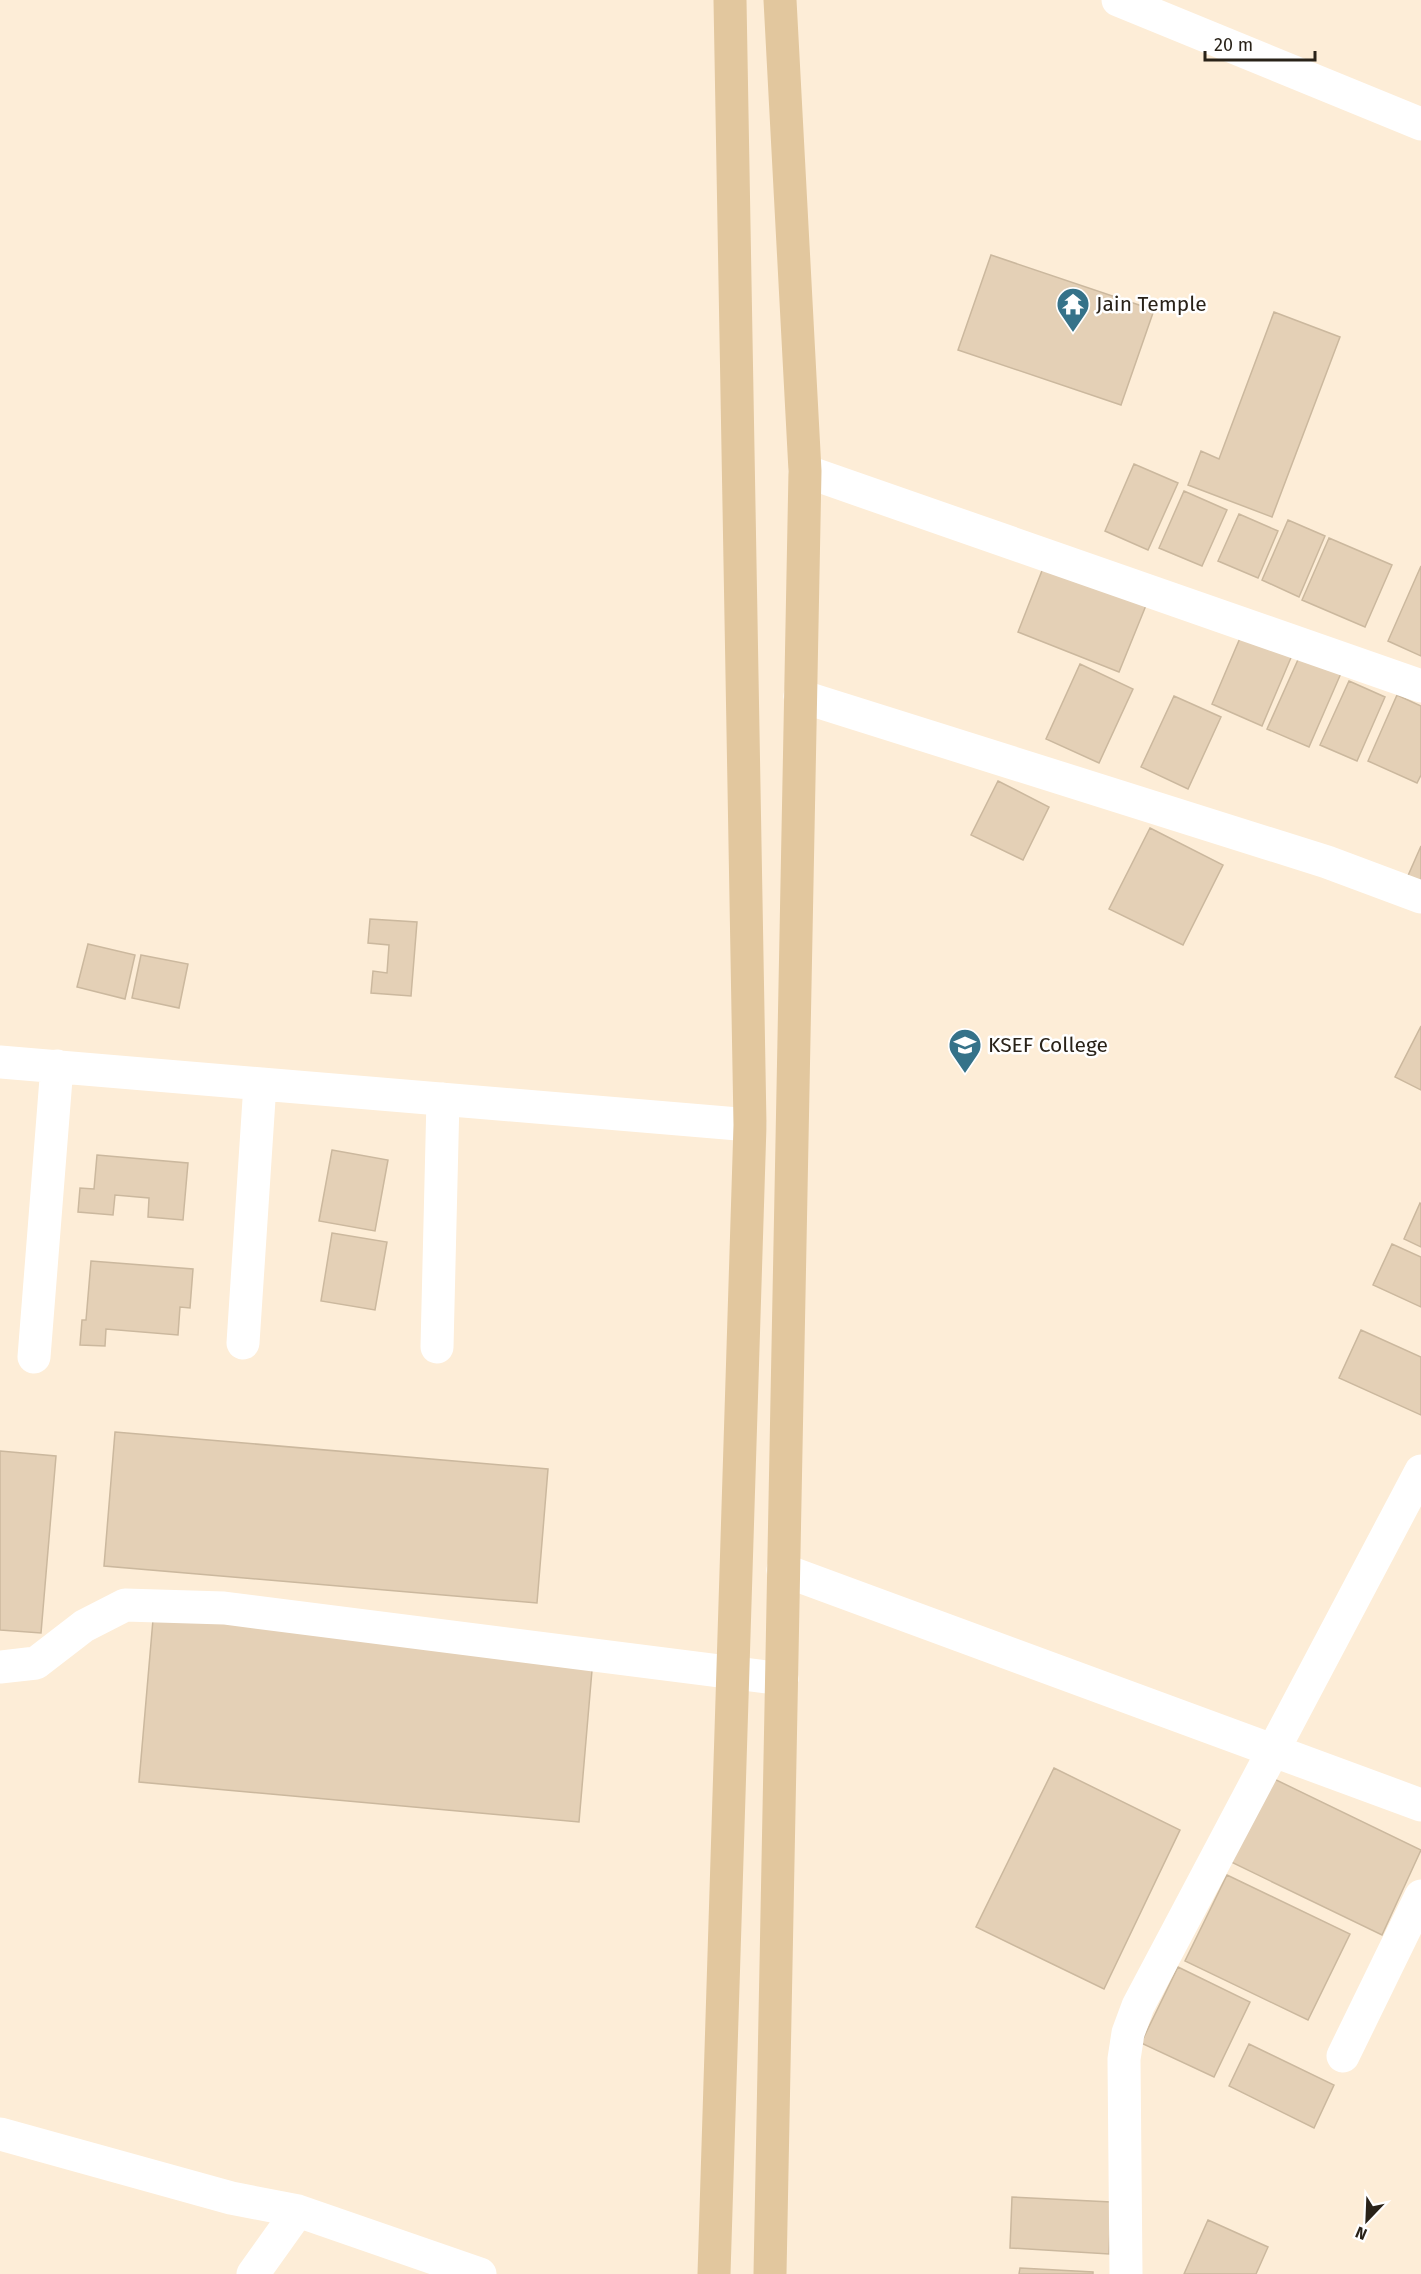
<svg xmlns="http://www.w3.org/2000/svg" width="1421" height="2274" viewBox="0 0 1421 2274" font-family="'Fira Sans',sans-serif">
  <rect width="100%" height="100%" fill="#fdedd7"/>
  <path fill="#e4d0b6" stroke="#cbb89e" stroke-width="1.5" d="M991 255 1154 310 1121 405 958 350Z
    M1274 312 1340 337 1272 517 1188 485 1201 451 1219 459Z
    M1134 464 1178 483 1148 550 1105 531Z
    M1184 491 1227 510 1202 566 1159 548Z
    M1239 514 1278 531 1258 578 1218 561Z
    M1288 520 1325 536 1299 597 1262 580Z
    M1329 538 1392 565 1365 627 1302 600Z
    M1045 563 1147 603 1119 672 1018 632Z
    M1421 566V656L1388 641Z
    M1243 631 1293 653 1262 726 1212 704Z
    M1301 653 1342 671 1309 747 1267 729Z
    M1080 664 1133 689 1099 763 1046 739Z
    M1349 681 1385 697 1357 761 1320 745Z
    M1397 695 1421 706V775L1417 783 1368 761Z
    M1174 696 1221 717 1188 789 1141 767Z
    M998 781 1049 807 1023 860 971 835Z
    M1150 828 1223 865 1183 945 1109 909Z
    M1421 846V885L1407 878Z
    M370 919 417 922 411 996 371 993 373 971 387 973 389 945 368 943Z
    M88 944 135 955 125 999 77 987Z
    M141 955 188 964 179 1008 132 998Z
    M1421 1026V1090L1395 1077Z
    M332 1150 388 1160 375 1231 319 1221Z
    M97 1155 188 1163 183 1220 148 1217 149 1198 115 1195 113 1215 78 1212 80 1188 94 1189Z
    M1420 1203 1421 1204V1247L1404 1239Z
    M332 1233 387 1242 375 1310 321 1301Z
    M1392 1244 1421 1257V1307L1373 1285Z
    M91 1261 193 1269 190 1308 180 1307 178 1335 106 1329 105 1346 80 1345 82 1320H86Z
    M1361 1330 1421 1357V1415L1339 1378Z
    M115 1432 548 1469 537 1603 104 1566Z
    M0 1451 56 1456 41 1633 0 1630Z
    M154 1608 594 1647 579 1822 139 1782Z
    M1054 1768 1180 1830 1104 1989 976 1927Z
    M1268 1776 1421 1850 1382 1935 1227 1860Z
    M1227 1875 1350 1934 1308 2020 1185 1961Z
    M1178 1967 1250 2002 1214 2077 1141 2043Z
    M1249 2044 1334 2085 1314 2128 1229 2086Z
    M1012 2197 1111 2202 1109 2254 1010 2248Z
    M1208 2220 1268 2247 1256 2274H1184Z
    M1020 2268 1093 2272V2274H1019Z"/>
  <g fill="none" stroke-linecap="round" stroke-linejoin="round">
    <path stroke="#fff" stroke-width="33" d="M1118 0 1421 124
      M805 471 1421 686
      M800 696 1327 862 1421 897
      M0 1062 750 1125
      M243 1343 260 1084
      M437 1347 443 1099
      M34 1357 57 1066
      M783 1570 1421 1805
      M0 1667 36 1663 84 1626 125 1605 224 1608 782 1679
      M1343 2056 1421 1896
      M0 2134 231 2198 298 2211 480 2274
      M253 2274 298 2211
      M1126 2274 1124 2059 1128 2033 1138 2006 1421 1471"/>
    <path stroke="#e2c79e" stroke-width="33" d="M714 2274 750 1125 730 0
      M770 2274 805 471 780 0"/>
  </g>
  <defs>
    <symbol id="temple-pin" viewBox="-11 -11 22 30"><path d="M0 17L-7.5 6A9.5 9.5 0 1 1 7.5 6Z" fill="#357289" stroke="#fff"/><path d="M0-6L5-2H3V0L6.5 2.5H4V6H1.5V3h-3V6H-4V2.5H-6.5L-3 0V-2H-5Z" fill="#fff"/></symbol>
    <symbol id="university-pin" viewBox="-11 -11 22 30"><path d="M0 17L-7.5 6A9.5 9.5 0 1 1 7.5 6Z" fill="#357289" stroke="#fff"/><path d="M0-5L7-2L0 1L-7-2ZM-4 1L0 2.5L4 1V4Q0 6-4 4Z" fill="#fff"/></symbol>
  </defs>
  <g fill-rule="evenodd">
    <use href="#temple-pin" x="1054" y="285" width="38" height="52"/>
    <use href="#university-pin" x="946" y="1026" width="38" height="52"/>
  </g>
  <g text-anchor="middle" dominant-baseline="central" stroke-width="5" stroke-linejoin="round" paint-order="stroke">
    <g font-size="21" fill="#292218" stroke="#fff" text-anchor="start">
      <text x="1096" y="304">Jain Temple</text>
      <text x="988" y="1045">KSEF College</text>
    </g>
  </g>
  <g transform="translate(1367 2220) rotate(203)" stroke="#ffffff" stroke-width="4.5" paint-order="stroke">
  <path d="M0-4.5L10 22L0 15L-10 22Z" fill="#292218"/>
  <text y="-9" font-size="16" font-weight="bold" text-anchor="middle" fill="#292218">N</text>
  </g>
  <path d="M1205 51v9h110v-9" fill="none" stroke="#292218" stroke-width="3"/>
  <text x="1214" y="51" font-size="18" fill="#292218" stroke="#ffffff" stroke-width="4.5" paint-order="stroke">20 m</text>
</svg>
